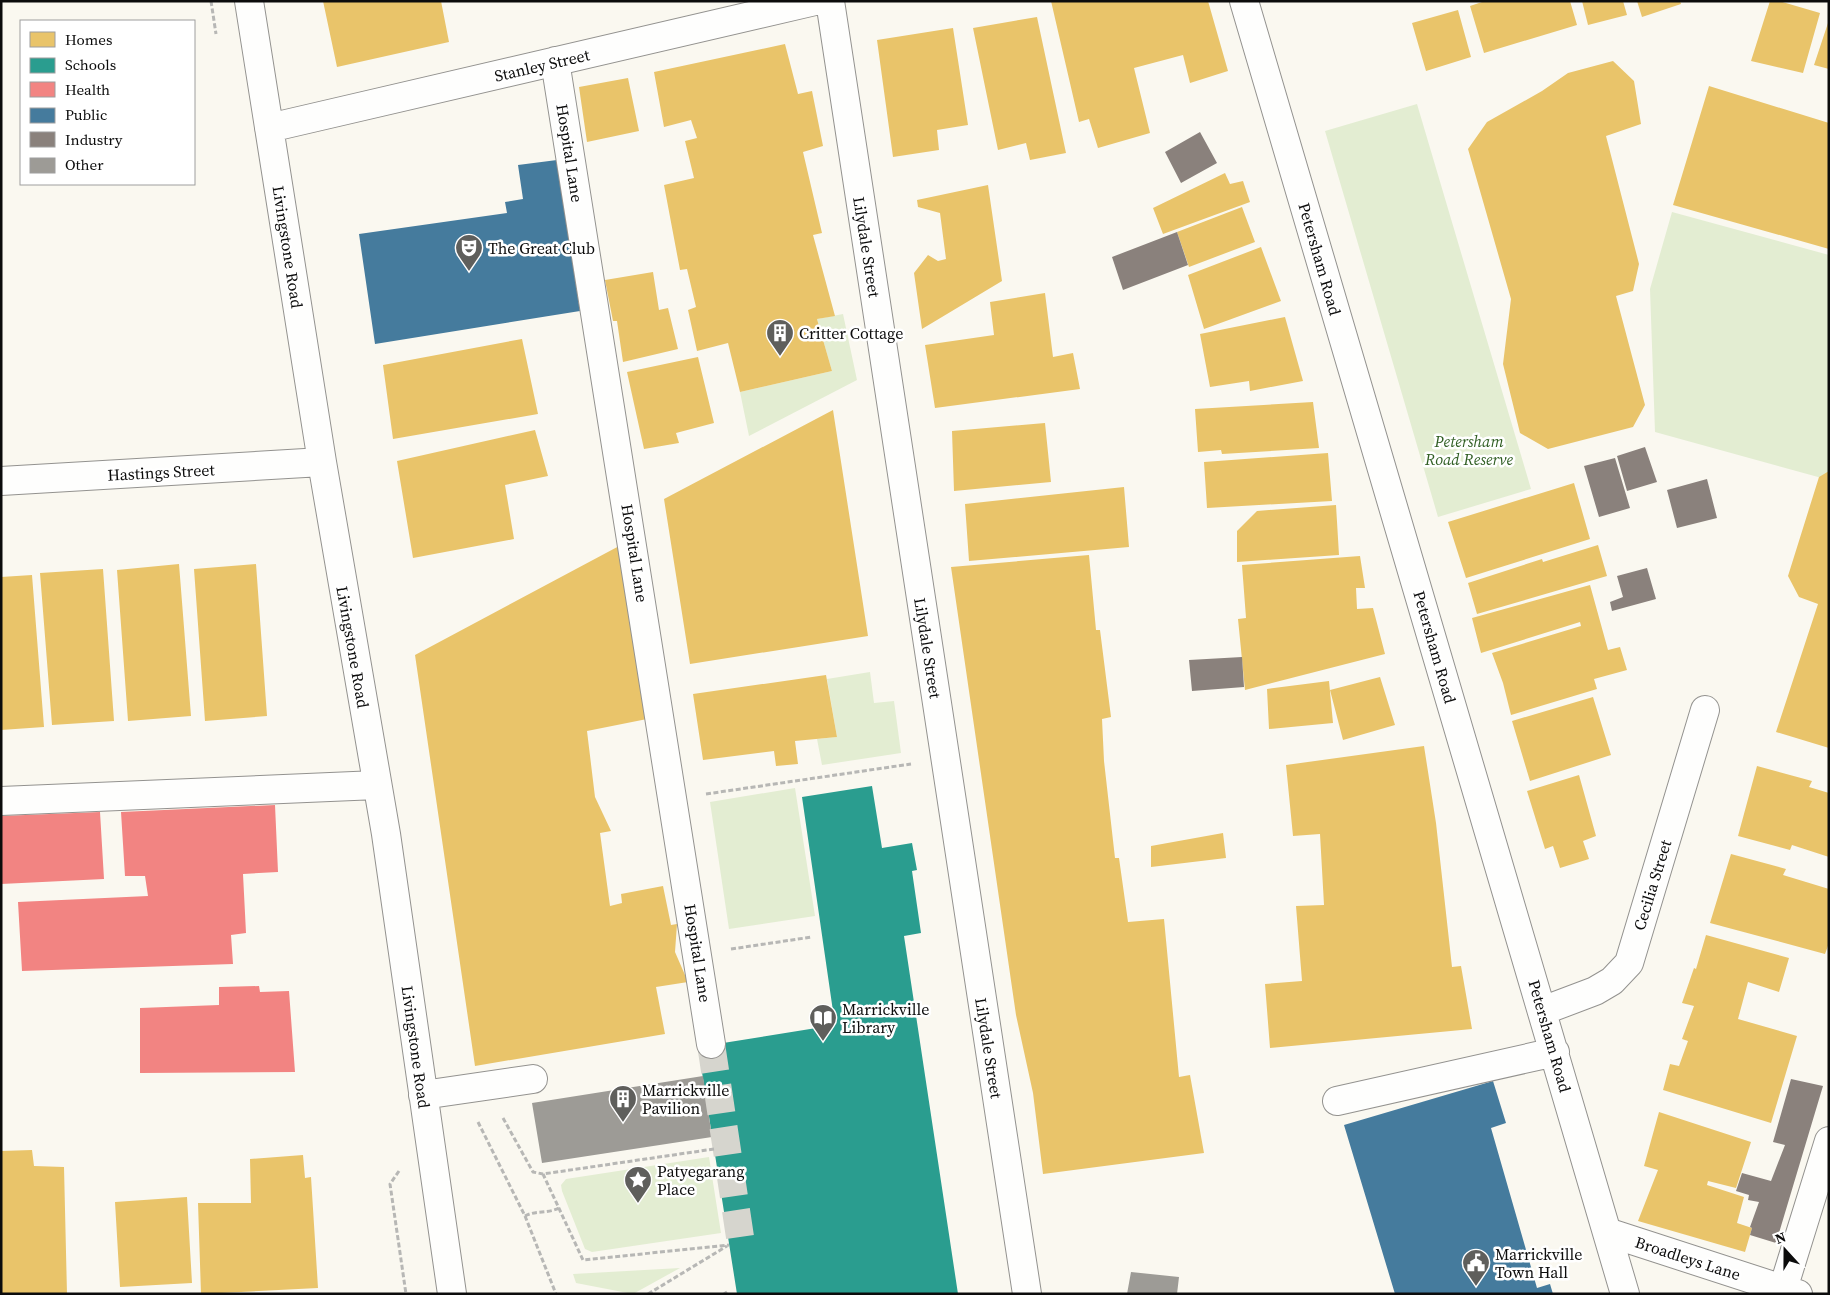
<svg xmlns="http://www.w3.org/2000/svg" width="1830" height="1295" viewBox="0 0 1830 1295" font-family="'Source Serif 4',serif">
  <rect width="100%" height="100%" fill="#faf8f0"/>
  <path fill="#e3edd2" d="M1417 104 1531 489 1438 517 1325 131Z
    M1672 212 1829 255V480L1655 432 1650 289Z
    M843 314 857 380 749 436 740 392 832 371 817 319Z
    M870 672 874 703 894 701 901 753 822 765 817 739 837 737 827 679Z
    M795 788 815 916 729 929 710 802Z
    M709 1157 721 1233 592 1252 585 1249 562 1191 561 1185 566 1179Z
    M680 1268 633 1294 576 1283 573 1274Z"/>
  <path fill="#e9c46a" d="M323 1H441L449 42 337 67Z
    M1051 1H1208L1228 71 1190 83 1183 55 1134 68 1150 133 1098 148 1089 119 1079 122Z
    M1485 1H1570L1577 25 1484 53 1470 6Z
    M1582 1H1623L1627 15 1588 25Z
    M1637 1H1680L1681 4 1642 17Z
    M1770 1H1779L1820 13 1803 73 1751 61Z
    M1458 10 1471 57 1426 71 1412 23Z
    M1037 17 1066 153 1030 160 1026 143 998 150 973 28Z
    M1828 23H1829V69L1814 65Z
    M953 28 968 125 937 130 939 150 893 157 877 40Z
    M785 44 798 94 812 91 823 146 803 152 822 233 813 235 835 316 817 319 832 371 740 392 728 343 697 351 688 310 696 307 687 269 680 270 664 185 694 178 685 141 697 138 691 120 664 127 654 72Z
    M1613 61 1634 81 1641 124 1606 136 1639 264 1633 291 1616 296 1645 405 1633 427 1548 449 1520 433 1503 364 1511 299 1468 149 1487 122 1542 91 1568 73Z
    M628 78 639 131 587 142 579 87Z
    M1709 86 1829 123V249L1673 205Z
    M1225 173 1230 184 1243 181 1250 202 1163 234 1153 208Z
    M988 185 1002 281 922 329 914 273 928 255 938 261 946 259 940 213 918 207 917 200Z
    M1242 207 1255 242 1189 267 1177 232Z
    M1261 247 1281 301 1204 329 1188 275Z
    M653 272 659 310 668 308 678 349 623 362 617 321H613L605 280Z
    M1045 293 1053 357 1073 353 1080 389 935 408 925 345 994 335 990 302Z
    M1285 317 1303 381 1250 391 1249 381 1210 387 1200 334Z
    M522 339 538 414 393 439 383 365Z
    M698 357 714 423 676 433 679 443 644 449 627 372Z
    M1313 402 1319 448 1222 454 1221 450 1198 452 1195 409Z
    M833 410 868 636 690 664 664 499Z
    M1045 423 1051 482 954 491 952 431Z
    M535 430 548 476 505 485 514 539 413 558 397 461Z
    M1328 453 1332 501 1207 508 1204 462Z
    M1829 471V748L1776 732 1818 604 1799 597 1788 576 1819 477Z
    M1574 483 1590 539 1466 578 1448 522Z
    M1124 487 1129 547 969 561 965 504Z
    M1336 505 1339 555 1237 562V531L1257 511Z
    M621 545 647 719 587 731 595 797 611 831 600 833 610 906 622 903 621 894 663 886 671 925 677 924 675 952 688 982 656 987 665 1034 475 1066 415 655Z
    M1598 545 1607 576 1477 614 1468 583 1542 559 1543 562Z
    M1089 555 1096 630H1100L1111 717 1102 719 1104 761 1115 858H1119L1128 922 1164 919 1179 1077 1190 1075 1204 1153 1043 1174 1033 1093 1016 1015 951 567Z
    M1360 556 1365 588H1356L1357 609 1373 608 1385 654 1245 690 1238 619 1246 618 1242 565Z
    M179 564 191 716 128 721 117 570Z
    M256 564 267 716 205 721 194 569Z
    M103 569 114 721 52 725 40 573Z
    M32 575 44 727 1 730V577Z
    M1590 585 1608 650 1620 647 1627 670 1594 679 1597 689 1511 715 1503 683 1492 653 1581 626 1580 622 1481 653 1472 618Z
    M826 675 837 737 795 741 798 764 776 766 774 751 703 760 693 694Z
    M1380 677 1395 725 1343 740 1330 690Z
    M1329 681 1333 723 1269 729 1267 689Z
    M1593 697 1611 755 1530 781 1512 721Z
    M1424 746 1436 823 1452 967 1461 966 1472 1029 1270 1048 1265 984 1302 981 1296 906 1324 905 1320 834 1293 836 1286 765Z
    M1757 766 1812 781 1809 787 1829 793V857L1792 845 1790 850 1738 836Z
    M1579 775 1596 836 1583 841 1589 859 1560 868 1553 846 1545 849 1527 791Z
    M1223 833 1226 858 1151 867V846Z
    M1731 854 1786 869 1783 875 1829 889V943L1825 954 1710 923Z
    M1706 935 1789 958 1779 992 1748 982 1738 1019 1797 1036 1771 1123 1663 1090 1670 1064 1679 1066 1688 1041 1682 1039 1694 1006 1682 1003 1694 968 1696 969Z
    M1659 1112 1751 1142 1736 1188 1708 1181 1707 1185 1744 1197 1737 1223 1752 1228 1745 1252 1638 1221 1658 1170 1644 1166Z
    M32 1150 34 1166 64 1167 67 1294H1V1151Z
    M303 1155 305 1178 311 1177 318 1288 201 1294 198 1203H251L250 1159Z
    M187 1197 192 1283 120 1287 115 1202Z"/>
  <path fill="#2a9d8f" d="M872 786 882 848 912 843 917 870 912 871 921 933 904 936 958 1294H737L698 1047 835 1025 802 797Z"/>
  <path fill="#f28482" d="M275 805 278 872 243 874 246 933 231 935 233 964 22 971 18 902 148 896 145 876H125L121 812Z
    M100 812 104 879 1 884V816Z
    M259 986 260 992 289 991 295 1072 140 1073V1008L219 1005V987Z"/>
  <path fill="#457b9d" d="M557 160 580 311 375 344 359 234 507 213 505 202 523 199 518 165Z
    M1493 1081 1506 1123 1491 1128 1537 1288 1550 1284 1553 1294H1395L1344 1125Z"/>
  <path fill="#8a817c" d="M1200 132 1217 163 1181 183 1165 152Z
    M1177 232 1188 265 1123 290 1112 257Z
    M1645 447 1657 482 1627 491 1617 456Z
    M1615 458 1630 508 1599 517 1584 466Z
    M1707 479 1717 518 1677 528 1667 490Z
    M1647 568 1656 599 1612 611 1610 602 1623 597 1617 576Z
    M1242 657 1244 687 1192 691 1189 660Z
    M1791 1079 1823 1086 1776 1243 1750 1235 1752 1228 1750 1227 1759 1202 1748 1200 1749 1195 1736 1191 1742 1173 1771 1181 1785 1145 1773 1142Z"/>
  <path fill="#9d9b96" d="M703 1076 712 1137 542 1163 532 1103Z
    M1131 1272 1179 1277 1177 1294H1127Z"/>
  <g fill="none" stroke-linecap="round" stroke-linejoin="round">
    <path stroke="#d6d5ce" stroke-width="28" stroke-dasharray="28 14" stroke-linecap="butt" d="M711 1044 740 1237"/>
    <defs>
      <path id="minor" d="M249 1 322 462 386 834 452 1294
        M830 1 1027 1294
        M1244 1 1625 1294
        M555 61 711 1044
        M269 128 815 1
        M1 481 322 462
        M1 801 377 785
        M1542 1011 1595 991 1612 981 1629 963 1705 710
        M423 1095 533 1079
        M1337 1101 1555 1052
        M1607 1232 1798 1294
        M1783 1289 1829 1141"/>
    </defs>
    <use href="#minor" stroke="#93928f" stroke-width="30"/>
    <path stroke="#b7b7b5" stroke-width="3" stroke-dasharray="5 2.5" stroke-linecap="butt" d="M211 1 216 34
      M706 794 911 764
      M731 949 812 937
      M503 1118 533 1172 543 1174
      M478 1122 525 1216 556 1294
      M714 1149 543 1174 583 1260 729 1245
      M399 1171 390 1184 406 1294
      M525 1216C536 1210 547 1214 559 1208
      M648 1294 727 1246
      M724 1294 727 1292"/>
    <use href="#minor" stroke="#fefefd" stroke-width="28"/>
  </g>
  <defs>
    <symbol id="theatre-pin" viewBox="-11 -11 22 30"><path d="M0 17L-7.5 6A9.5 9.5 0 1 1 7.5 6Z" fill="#5f5f5c" stroke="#fff"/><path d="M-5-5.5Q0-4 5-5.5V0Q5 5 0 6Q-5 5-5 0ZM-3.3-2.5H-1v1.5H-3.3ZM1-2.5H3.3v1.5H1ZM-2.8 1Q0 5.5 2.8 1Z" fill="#fff"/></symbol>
    <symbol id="building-pin" viewBox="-11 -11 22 30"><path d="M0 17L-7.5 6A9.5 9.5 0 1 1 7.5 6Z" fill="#5f5f5c" stroke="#fff"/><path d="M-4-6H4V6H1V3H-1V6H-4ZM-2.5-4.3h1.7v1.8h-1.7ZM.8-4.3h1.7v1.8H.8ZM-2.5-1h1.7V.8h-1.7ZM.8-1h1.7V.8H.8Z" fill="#fff"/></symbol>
    <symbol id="library-pin" viewBox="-11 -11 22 30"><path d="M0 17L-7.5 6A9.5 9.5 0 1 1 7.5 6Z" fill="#5f5f5c" stroke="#fff"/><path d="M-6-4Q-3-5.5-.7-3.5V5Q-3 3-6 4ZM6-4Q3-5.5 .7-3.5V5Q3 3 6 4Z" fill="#fff"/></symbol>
    <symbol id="sight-pin" viewBox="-11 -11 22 30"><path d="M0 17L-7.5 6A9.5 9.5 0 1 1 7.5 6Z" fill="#5f5f5c" stroke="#fff"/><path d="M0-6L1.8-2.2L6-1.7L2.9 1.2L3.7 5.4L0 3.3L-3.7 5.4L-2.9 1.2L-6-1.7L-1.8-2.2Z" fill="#fff"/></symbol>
    <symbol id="civic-pin" viewBox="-11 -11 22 30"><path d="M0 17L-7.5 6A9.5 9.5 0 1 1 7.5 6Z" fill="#5f5f5c" stroke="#fff"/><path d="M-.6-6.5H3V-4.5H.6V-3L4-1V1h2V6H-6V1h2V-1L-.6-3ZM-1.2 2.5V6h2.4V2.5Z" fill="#fff"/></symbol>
  </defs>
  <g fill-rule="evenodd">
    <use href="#theatre-pin" x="453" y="232" width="32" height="43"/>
    <use href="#building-pin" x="764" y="317" width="32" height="43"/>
    <use href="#library-pin" x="807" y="1002" width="32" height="43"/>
    <use href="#building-pin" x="607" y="1083" width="32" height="43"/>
    <use href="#sight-pin" x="622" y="1164" width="32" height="43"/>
    <use href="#civic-pin" x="1460" y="1247" width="32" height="43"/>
  </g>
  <g text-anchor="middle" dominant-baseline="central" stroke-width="5" stroke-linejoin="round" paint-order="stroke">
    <g font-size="16" fill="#0c0c0c" stroke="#fff">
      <text transform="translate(542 65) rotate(-13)">Stanley Street</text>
      <text transform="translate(570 153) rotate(81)">Hospital Lane</text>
      <text transform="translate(288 247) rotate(81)">Livingstone Road</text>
      <text transform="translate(867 247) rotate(81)">Lilydale Street</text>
      <text transform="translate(1320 259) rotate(74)">Petersham Road</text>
      <text transform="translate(161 472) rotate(-3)">Hastings Street</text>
      <text transform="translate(635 553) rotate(81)">Hospital Lane</text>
      <text transform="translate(353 647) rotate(80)">Livingstone Road</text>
      <text transform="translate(1435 647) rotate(74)">Petersham Road</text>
      <text transform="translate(928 648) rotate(81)">Lilydale Street</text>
      <text transform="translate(1652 885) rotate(-73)">Cecilia Street</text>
      <text transform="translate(698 953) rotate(81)">Hospital Lane</text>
      <text transform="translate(1550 1036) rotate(74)">Petersham Road</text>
      <text transform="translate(416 1047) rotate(82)">Livingstone Road</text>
      <text transform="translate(989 1048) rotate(81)">Lilydale Street</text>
      <text transform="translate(1688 1258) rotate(18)">Broadleys Lane</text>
    </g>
    <g font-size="16" fill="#0c0c0c" stroke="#fff" text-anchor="start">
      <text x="488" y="248">The Great Club</text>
      <text x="799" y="333">Critter Cottage</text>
      <text x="842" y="1009">Marrickville<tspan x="842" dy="18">Library</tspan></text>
      <text x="642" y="1090">Marrickville<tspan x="642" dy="18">Pavilion</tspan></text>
      <text x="657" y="1171">Patyegarang<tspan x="657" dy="18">Place</tspan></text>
      <text x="1495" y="1254">Marrickville<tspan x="1495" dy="18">Town Hall</tspan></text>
    </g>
    <g font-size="16" font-style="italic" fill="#305e23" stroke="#fff">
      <text x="1469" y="441">Petersham<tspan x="1469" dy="18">Road Reserve</tspan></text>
    </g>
  </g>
  <rect width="1830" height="1295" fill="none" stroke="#0c0c0c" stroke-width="5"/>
  <rect x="20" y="20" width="175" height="165" fill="#ffffff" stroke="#9e9e9e"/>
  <rect x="30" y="32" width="25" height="15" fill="#e9c46a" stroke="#9e9e9e"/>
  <text x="65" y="45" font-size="15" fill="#0c0c0c">Homes</text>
  <rect x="30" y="58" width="25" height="15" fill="#2a9d8f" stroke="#9e9e9e"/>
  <text x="65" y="70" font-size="15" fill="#0c0c0c">Schools</text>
  <rect x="30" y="82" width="25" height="15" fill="#f28482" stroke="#9e9e9e"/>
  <text x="65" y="95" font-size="15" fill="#0c0c0c">Health</text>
  <rect x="30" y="108" width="25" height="15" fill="#457b9d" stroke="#9e9e9e"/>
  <text x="65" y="120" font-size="15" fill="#0c0c0c">Public</text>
  <rect x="30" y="132" width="25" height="15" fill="#8a817c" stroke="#9e9e9e"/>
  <text x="65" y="145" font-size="15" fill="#0c0c0c">Industry</text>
  <rect x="30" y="158" width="25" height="15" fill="#9d9b96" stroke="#9e9e9e"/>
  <text x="65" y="170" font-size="15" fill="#0c0c0c">Other</text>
  <g transform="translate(1785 1250) rotate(339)" stroke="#ffffff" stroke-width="4" paint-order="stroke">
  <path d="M0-4L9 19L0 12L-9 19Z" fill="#0c0c0c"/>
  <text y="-8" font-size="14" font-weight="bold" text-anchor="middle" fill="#0c0c0c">N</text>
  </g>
</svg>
